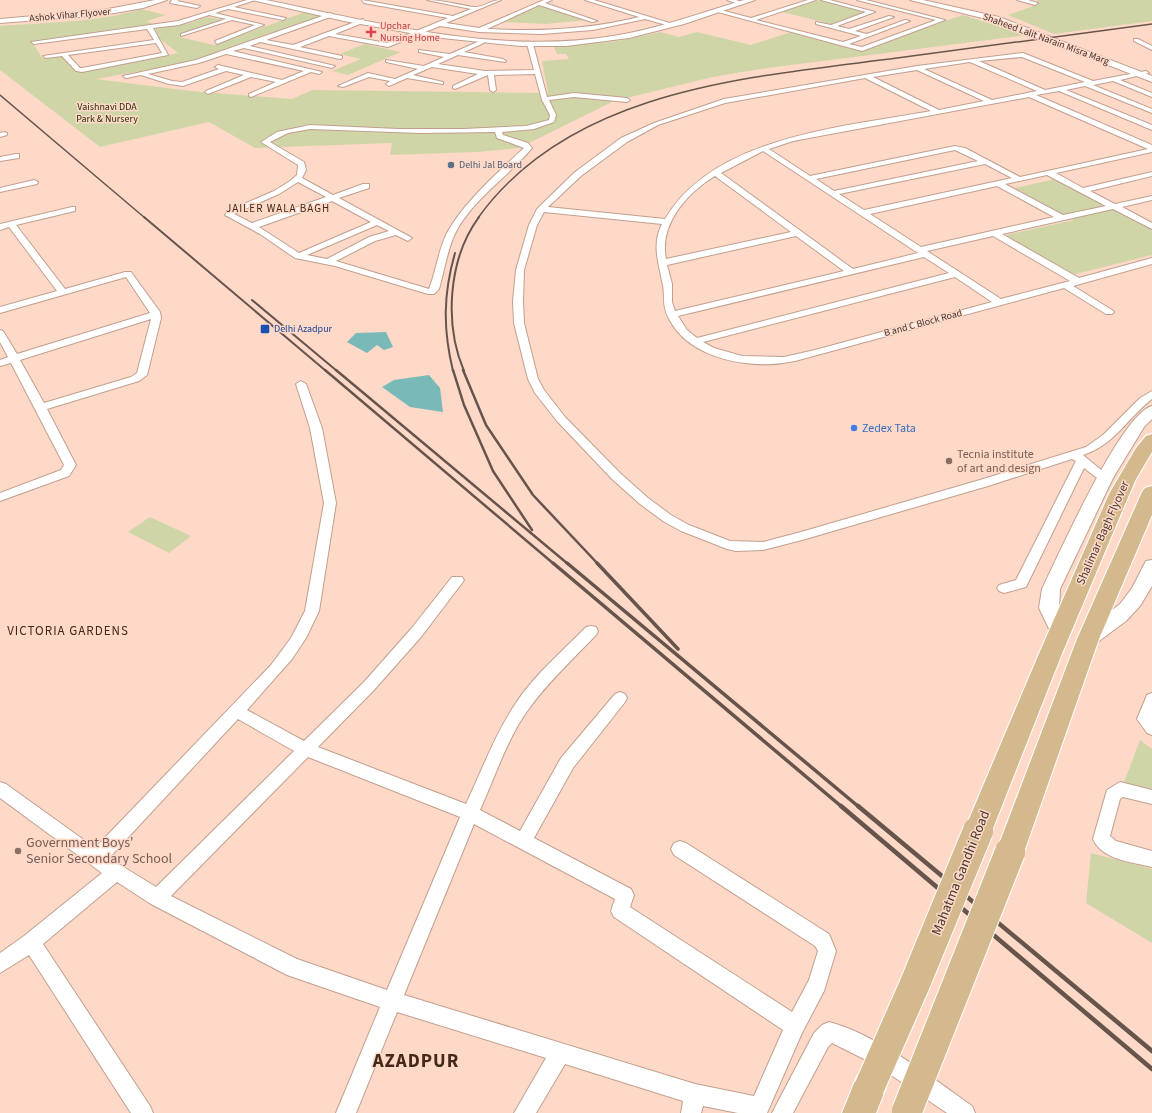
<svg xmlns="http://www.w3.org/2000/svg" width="1152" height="1113" viewBox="0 0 1152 1113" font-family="'Source Sans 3',sans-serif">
  <rect width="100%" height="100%" fill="#fed9c8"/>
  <path fill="#d0d5a8" d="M820 0 868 12 831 24 782 12Z
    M1038 0H1152V21L1054 34 1008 15 1036 5Z
    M538 5H541L587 20 546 24 501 22Z
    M141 9 166 15 147 21 160 27 33 43 42 58 62 55 78 72 178 53 160 39 155 28 187 24 207 17 223 20 179 37 214 45 305 12 324 16 191 62 96 79 190 91 292 99 312 90 548 93 542 61 569 59 566 54H557L554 47 618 41 661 32 679 37 697 32 751 45 791 32 859 49 963 15 1027 35 761 69 713 77 614 101 519 148 478 152 390 155 392 143 255 148 209 122 100 147 0 70V26C47 22 96 23 141 9Z
    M364 44 401 52 348 75 332 71 361 59 340 54Z
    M1055 179 1152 229V255L1072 275 1006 235 1074 220 1015 188Z
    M150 517 191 536 169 553 128 532Z
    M1140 740 1152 749V792L1123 785Z
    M1091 853 1152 869V943L1086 903Z"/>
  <path fill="#79b9b8" d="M386 332 393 347 384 350 377 345 367 353 347 342 356 333Z
    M429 375 440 388 443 412 410 407 382 387 394 380Z"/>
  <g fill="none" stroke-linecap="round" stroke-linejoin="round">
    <defs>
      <path id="street" d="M172 0H179L177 1 200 6 197 8 170 3Z
        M247 0H255L234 7 286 18 283 20 228 9 215 13 264 25 217 44 215 41 255 25 232 20 181 36V34L226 19 209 15 179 25 153 28 168 55 82 72 76 71 62 56 46 58 43 56 154 40 147 29 34 44 31 42 178 21ZM156 43 162 53 82 68H80L68 55Z
        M362 0 453 16 471 9 427 0C443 0 458 5 474 7 482 8 491 0 501 0L446 23 479 28 544 0H552L545 3 597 21 592 22 539 5 487 29H491C542 32 590 29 639 17L585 0H594L673 24 670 26 645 19 593 30 542 34 479 32 440 26 388 47 329 36 300 47 342 56V58L340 59 260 42 250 46 335 66 332 68 244 48 233 51 322 72 319 74 311 72 251 97 249 96V94L276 82 251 77 208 94 205 92 206 91 244 75 226 71 183 86 169 84 141 75 126 78 123 76 196 60 331 13 333 16 266 40 293 45 363 19 365 22 335 34 387 43 448 18 364 3ZM226 54 304 71 282 80 218 65 215 67 219 69 182 82 172 81 148 74 199 63Z
        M727 0H736L744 3 741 5Z
        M808 0H816L756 20 843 42 861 36 816 24V22L831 25 866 12 821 0H830L875 12 837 26 849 29 889 16 894 17 855 31 867 34 905 20 910 21 849 44 862 47 936 20 857 0H866L945 20 862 51 714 11 717 9 751 18Z
        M1017 0H1028L1038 3 1035 5Z
        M1134 39H1138L1152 46V50L1134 41Z
        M482 40 484 43 464 52 503 59 506 61 505 62 458 55 438 64 485 71 534 70 527 44 530 42 533 44 547 97 574 93 627 98 630 100 627 102 574 97 549 100 556 115 554 122 534 129 502 132 503 135 528 143 532 148C508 177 470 201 454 236 447 252 444 272 439 289L434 294H428L335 266 295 258 260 234 225 215 228 211 274 191 290 181 297 175 298 165 261 142 277 132 310 125 398 129H464L526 126 549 120 550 115 542 100 535 74 494 75 496 90 493 92 490 90 488 75 455 89 453 88V86L478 74 432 67 413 75 443 82V84L407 78 389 86 386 84 390 81 369 77 343 87 338 86 368 73 395 79 418 69 386 62V60L424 66 444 57 419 52V50L450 54ZM310 129 420 133 495 132 497 138 524 148C499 171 461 205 446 235 438 252 436 272 429 289L336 261 375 241 396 235 408 241 412 238 339 198 369 188V184H363L333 195 302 178 306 170 304 162 270 142 288 133ZM298 182 326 197 252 223 234 214 279 194ZM332 201 371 222 299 253 259 227ZM377 225 389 231 369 237 327 259 307 255Z
        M1023 53 1093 81 1146 71 1149 73 1120 80 1152 93V97L1113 81 1093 85 1152 109V113L1085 86 1066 90 1152 125V130L1059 91 1036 95 1152 145V152L1056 173 1083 188 1152 172V176L1090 191 1115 204 1152 196V200L1122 207 1152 223V229L1113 209 1002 234 1079 278 1152 258V264L1073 286 1112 310 1114 312 1112 314H1106L1064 288 795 361C754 370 691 361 669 319 661 303 666 296 662 281 658 261 652 243 662 224L544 212 537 225 524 270 523 301 524 323 538 379 544 390 565 417 620 473 648 498 671 515 689 525 730 541 763 542 801 532 980 480 1086 447 1103 435 1140 398 1152 391V399C1126 419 1116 444 1083 455L1111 478 1105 482 1101 481 1084 468 1026 587 1004 593 999 591 997 588 999 585 1016 580 1076 461 1072 459 988 486 802 540 763 550 736 551 727 549 681 531 663 521 640 504 612 479 557 421 535 393 528 379 514 323 513 301 516 270 529 225 537 209 575 172 621 138 654 123 724 99 917 66ZM1022 57 1085 82 1045 90 979 61ZM970 62 1037 91 992 100 924 69ZM917 70 984 101 939 110 873 77ZM865 78 931 111C844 127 714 136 665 219L548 207 581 176 627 142 658 125 725 103ZM1029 97 1148 149 1020 177 965 148 955 146 810 176 769 149 793 141ZM955 150 978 161 834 191 816 179ZM763 151 918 253 853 269 721 173ZM985 164 1012 178 864 210 839 194ZM1047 175 1106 206 1063 215 1005 184ZM715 176 791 232 666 259C659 224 687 193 715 176ZM997 186 1054 217 921 247 870 214ZM796 236 844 271 675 311 672 302V284L667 265ZM993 236 1070 281 1001 299 927 251ZM924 257 949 273 697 338 687 330 678 316ZM955 277 992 302 815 350 784 357 742 356 714 348 703 342Z
        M5 132 7 133V135L0 137V133Z
        M16 154H19V158L0 161V157Z
        M34 180 38 182 37 184 0 192V188Z
        M72 207H75V211L16 225 65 289 125 272H131L160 312 161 318 147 375 139 381 47 409 76 465 69 476 0 501V493L61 470 64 465 11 363 0 366V360L8 357 0 342V330L3 331 17 354 150 313 126 277 0 313V307L57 291 9 227 0 230V224ZM151 319 137 373 131 377 44 403 20 360Z
        M301 381 306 384 322 428 336 503 319 611 306 638 292 659 247 710 304 741 364 682 411 629 452 577H462L464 580 462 583 421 637 374 690 318 747 466 804C482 770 495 734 516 703 534 675 563 651 586 627L591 626 596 627 598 631 596 635C573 659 547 683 528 710 508 737 494 779 480 810L520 831 561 758 615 694 620 692 625 694 627 698 625 702 573 768 534 838 631 889 634 895 630 907 792 1012 809 980 818 951 815 946 674 855 671 849 674 843 680 841 686 843 829 934 836 951 824 991 802 1033 767 1113H738L703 1106 701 1113H681L683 1101 565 1064 536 1113H514L546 1058 397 1012 356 1113H336L380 1007 287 975 151 904 117 882 43 944 150 1106 153 1113H131L29 955 0 973V953L24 936 102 873 0 798V782L6 784 95 848 271 665 291 638 305 611 324 503 310 428 296 384ZM238 719 294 751 156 887 109 858ZM308 757 460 817 387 990 297 959 171 896ZM474 824 615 899 611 911 614 917 783 1030 754 1096 695 1084 404 995Z
        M1152 693V735L1147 733 1137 719 1147 695Z
        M1120 782 1152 790V804L1123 797 1120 799 1110 836 1116 841 1152 851V867C1132 862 1102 860 1093 839L1107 790Z
        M829 1022C874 1033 934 1079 972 1106L975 1113H947L876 1065 832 1043 828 1047 793 1113H772L814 1033 822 1025Z"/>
      <path id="secondary" d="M155 0H167L143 8 103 15 0 23V19L103 10Z
        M252 0H266C379 23 497 55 613 36 658 29 700 13 744 0H755L684 24 629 38 566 46H521L432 37 344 21Z
        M910 0H923L999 17 1152 76V82L994 21Z
        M1152 406V419L1144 427 1113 478 1060 589 1059 608 1069 630 1066 635 1059 637 1052 635 1039 608 1042 589C1058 556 1121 414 1152 406Z
        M1152 560V586L1140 606 1126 621 1095 644 1088 646 1081 644 1078 639 1081 634 1120 604 1132 588 1146 561Z"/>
      <path id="primary" d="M1152 434V452L1136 479 1123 509 1061 656 992 831 988 840 978 843 968 840 964 831 1038 656 1109 494 1136 448 1146 436Z
        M1152 486V515L1099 639 1024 852 1020 861 1010 865 1000 861 996 852 1077 639 1142 492 1145 488Z
        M869 1071 881 1076 886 1088 876 1113H842L857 1076Z"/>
    </defs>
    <use href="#street" stroke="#c19f8e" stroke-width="2"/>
    <use href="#secondary" stroke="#c19f8e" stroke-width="2"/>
    <use href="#primary" stroke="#fff" stroke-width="2"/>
    <use href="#street" fill="#fff" fill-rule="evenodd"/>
    <use href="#secondary" fill="#fff" fill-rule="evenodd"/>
    <use href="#primary" fill="#d3b98d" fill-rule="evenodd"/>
    <path stroke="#67554c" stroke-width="1.5" d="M0 95 145 218
      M478 218C571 88 752 77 897 58 982 46 1067 35 1152 24"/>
    <path stroke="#67554c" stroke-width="2" d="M144 217 326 371
      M252 300 337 371
      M453 371C443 329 443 295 455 253
      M464 371C444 324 448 259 479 217"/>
    <path stroke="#67554c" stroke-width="2.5" d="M325 370 554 564
      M336 370 568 564
      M453 370 464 405 493 471 532 530
      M463 370 486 425 533 495 598 564"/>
    <path stroke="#67554c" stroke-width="3.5" d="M553 563 842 807
      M567 563 859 807
      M597 563 678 649"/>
    <path stroke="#67554c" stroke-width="4.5" d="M841 806 1152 1069
      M858 806 1152 1051"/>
    <defs>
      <path id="primary-bridge" d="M869 1088 914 986 978 831
        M907 1111 1010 852"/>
    </defs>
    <use href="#primary-bridge" stroke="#fff" stroke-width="32" stroke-linecap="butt"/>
    <use href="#primary-bridge" stroke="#d3b98d" stroke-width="30"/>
  </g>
  <path fill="#e0444e" stroke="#fed9c8" stroke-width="1.5" d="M369 26h4v4h4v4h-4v4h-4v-4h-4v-4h4z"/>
  <circle fill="#5c6f8a" stroke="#fed9c8" stroke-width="1.5" cx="451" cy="165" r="4"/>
  <rect fill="#1a4fb4" stroke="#fed9c8" stroke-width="1.5" x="260" y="324" width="10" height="10" rx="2"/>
  <circle fill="#3f7fe0" stroke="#fed9c8" stroke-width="1.5" cx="854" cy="428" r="4"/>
  <g fill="#8d6e63" stroke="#fed9c8" stroke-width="1.5">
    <circle cx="949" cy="461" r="4"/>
    <circle cx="18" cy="851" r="4"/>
  </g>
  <g text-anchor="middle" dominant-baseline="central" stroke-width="3" stroke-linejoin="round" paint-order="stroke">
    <g font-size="10" fill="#44362f" stroke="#fed9c8">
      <text transform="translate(70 15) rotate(-5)">Ashok Vihar Flyover</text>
      <text transform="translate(1046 39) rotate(20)">Shaheed Lalit Narain Misra Marg</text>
      <text transform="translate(923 323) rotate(-15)">B and C Block Road</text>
    </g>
    <g font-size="10" fill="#be3a42" stroke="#fed9c8" text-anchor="start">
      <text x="380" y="26">Upchar<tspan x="380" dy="12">Nursing Home</tspan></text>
    </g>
    <g font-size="10" fill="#2b2e07" stroke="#fed9c8">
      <text x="107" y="107">Vaishnavi DDA<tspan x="107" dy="12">Park &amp; Nursery</tspan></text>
    </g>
    <g font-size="10" fill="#4e5e75" stroke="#fed9c8" text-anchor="start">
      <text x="459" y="165">Delhi Jal Board</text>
    </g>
    <g font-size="10" fill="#164399" stroke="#fed9c8" text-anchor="start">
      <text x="274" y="329">Delhi Azadpur</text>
    </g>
    <g font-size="11" letter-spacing="1" fill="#45291b" stroke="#fed9c8">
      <text x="278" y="208">JAILER WALA BAGH</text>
    </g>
    <g font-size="12" fill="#366cbe" stroke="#fed9c8" text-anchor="start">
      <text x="862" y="428">Zedex Tata</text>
    </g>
    <g font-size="12" fill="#785e54" stroke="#fed9c8" text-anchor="start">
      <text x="957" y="454">Tecnia institute<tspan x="957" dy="14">of art and design</tspan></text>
    </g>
    <g font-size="12" fill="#44362f" stroke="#fed9c8">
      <text transform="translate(1103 533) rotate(-66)">Shalimar Bagh Flyover</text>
    </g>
    <g font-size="13" letter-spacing="1" fill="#45291b" stroke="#fed9c8">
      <text x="68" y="631">VICTORIA GARDENS</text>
    </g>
    <g font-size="14" fill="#785e54" stroke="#fed9c8" text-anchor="start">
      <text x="26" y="843">Government Boys'<tspan x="26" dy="16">Senior Secondary School</tspan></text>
    </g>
    <g font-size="14" fill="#44362f" stroke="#fed9c8">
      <text transform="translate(961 873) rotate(-68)">Mahatma Gandhi Road</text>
    </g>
    <g font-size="19" font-weight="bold" letter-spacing="1" fill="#45291b" stroke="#fed9c8">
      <text x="416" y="1061">AZADPUR</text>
    </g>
  </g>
</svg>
